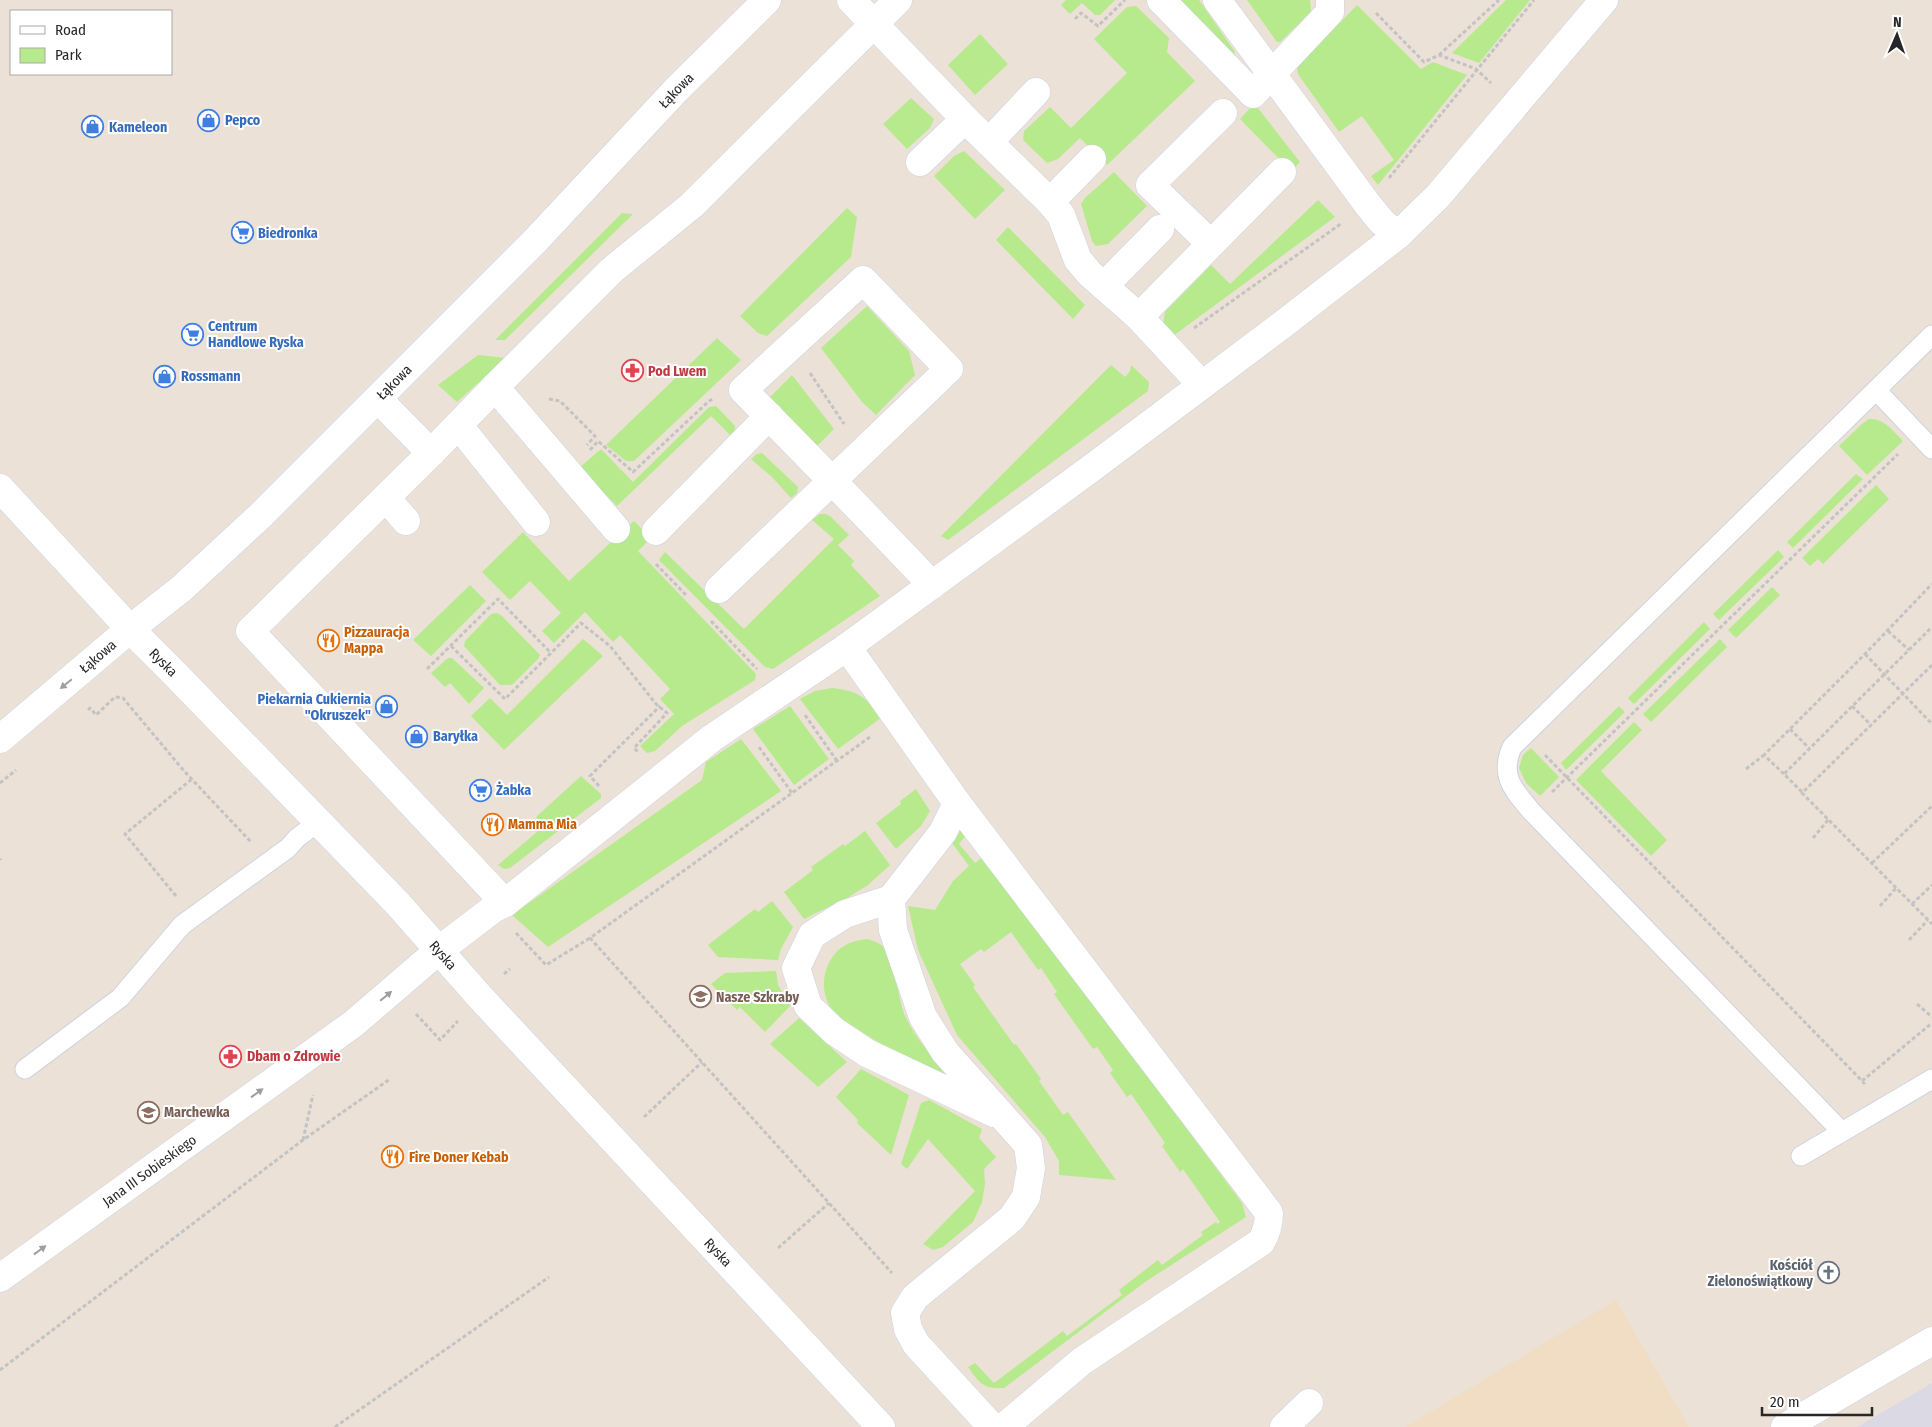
<svg xmlns="http://www.w3.org/2000/svg" width="1932" height="1427" viewBox="0 0 1932 1427" font-family="'Fira Sans Condensed',sans-serif">
  <rect width="100%" height="100%" fill="#ece1d7"/>
  <path fill="#dbd9e3" d="M1932 1383V1427H1857Z"/>
  <path fill="#f0ddc3" d="M1616 1300 1689 1427H1405Z"/>
  <path fill="#b6ea8c" d="M1066 0H1115L1100 15H1095L1082 3 1070 14 1061 5Z
    M1175 0H1199L1235 52 1233 57Z
    M1247 0H1310L1311 12 1280 42H1277Z
    M1506 0H1530L1479 63 1452 53Z
    M1357 5 1421 69 1433 62 1467 75 1378 185 1371 176 1394 160 1362 116 1339 132 1298 74 1297 67Z
    M1136 6 1169 38 1167 52 1195 81 1107 165 1080 138 1058 159 1047 163 1023 140 1024 131 1050 107 1071 128 1127 73 1094 39 1127 7Z
    M980 34 1008 64 975 95 948 65Z
    M911 98 934 119 930 128 907 149 883 124Z
    M1252 106 1258 108 1300 162 1291 171 1240 119Z
    M964 151 1005 190 975 219 934 176 954 156Z
    M1114 172 1147 206 1108 244 1096 246 1092 241 1081 204 1085 198Z
    M1318 200 1335 217 1173 336 1163 324 1165 312 1211 265 1230 284Z
    M847 208 857 217 851 257 767 336 758 333 740 316Z
    M622 213 633 214 505 340H495Z
    M1008 227 1085 305 1073 319 996 240Z
    M867 306 909 351 915 375 876 415 862 402 821 348Z
    M717 338 741 360 634 461H626L606 445Z
    M478 355 506 358 457 402 438 385Z
    M1111 365 1125 377 1130 371 1131 365 1149 382 1148 391 948 540 941 536Z
    M792 375 834 429 813 450 765 402Z
    M716 406 735 426V431L731 436 711 416 617 506 579 468 601 449 633 482 709 407Z
    M1869 419C1884 418 1893 431 1903 441L1867 475 1839 446 1863 423Z
    M762 453 798 487 797 493 791 498 772 477 751 459 757 454Z
    M1856 474 1863 479 1793 548 1787 542Z
    M1876 485 1889 499 1823 564 1818 559 1810 566 1802 558Z
    M820 514H826L830 516 849 535 838 545 854 561 851 565 880 596 773 669 765 667 659 560 665 552 744 629 834 539 812 520Z
    M634 521 651 538 638 551 756 674 755 680 682 726 655 751 647 753 640 746 674 714 660 699 670 689 620 635 613 642 585 612 554 643 542 631 561 613 530 581 510 600 482 572 523 532 569 581Z
    M1778 550 1784 557 1719 620 1713 614Z
    M470 585 486 601 431 656 413 640Z
    M1772 587 1780 595 1736 638 1728 630Z
    M496 613 501 615 540 655 538 659 512 685H500L464 646 465 641 491 614Z
    M1704 622 1710 629 1634 704 1628 698Z
    M583 639 603 656 504 750 471 716 490 698 507 715Z
    M1720 639 1727 647 1651 722 1643 714Z
    M448 658H452L484 688 469 704 450 683 445 687 431 673Z
    M832 688C858 691 867 697 881 718L838 749 800 699 815 691Z
    M790 706 829 759 794 785 753 729Z
    M1619 706 1625 712 1566 770 1561 763Z
    M1634 722 1642 730 1601 771 1667 840 1651 856 1576 780Z
    M741 739 781 791 548 947 512 915 702 780 706 762Z
    M1531 748 1559 777 1540 796 1526 783 1519 768 1523 755Z
    M581 776 601 794V798L510 868 504 869 498 865 544 826 536 817Z
    M916 789 930 811 921 826 896 849 876 823 901 804 900 801Z
    M963 826 967 834 959 844 975 863 984 856 1242 1203 1246 1217 1145 1282 1004 1388C982 1389 980 1383 968 1367L975 1363 994 1383 1063 1331 1067 1336 1122 1295 1119 1290 1158 1260 1162 1265 1203 1235 1201 1232 1216 1222 1218 1224 1220 1222 1183 1169 1180 1172 1162 1146 1165 1143 1131 1094 1127 1097 1110 1073 1113 1070 1097 1047 1093 1049 1054 994 1057 992 1041 968 1038 970 1011 932 984 952 981 949 960 964 975 985 973 987 1014 1045 1016 1044 1041 1079 1039 1081 1063 1115 1068 1112 1116 1180 1059 1175V1161L1045 1137 957 1035 918 950 908 906 935 910 953 881 969 866 952 843 956 838Z
    M865 831 890 865 868 885 847 898 804 919 784 892 813 870 811 867 843 844 845 846Z
    M772 901 793 927 781 949 778 960 718 957 708 945 755 909 758 912Z
    M867 939C874 941 882 944 886 950 897 966 897 999 906 1018 917 1040 929 1053 946 1070V1075L943 1077C915 1063 888 1049 862 1032 853 1026 842 1020 834 1012 823 1000 821 980 828 965 836 948 848 941 867 939Z
    M776 971 778 985 790 1006 765 1032 740 1007 737 1010 711 984 725 973Z
    M799 1018 847 1062 818 1087 770 1044Z
    M861 1069 909 1095 891 1155 857 1123 858 1120 836 1097Z
    M929 1100 982 1129 979 1138 996 1157 984 1169 985 1184 982 1202 973 1222 943 1247 933 1250 923 1244 975 1191 928 1139 907 1169 901 1164 921 1103Z"/>
  <g fill="none" stroke-linecap="round" stroke-linejoin="round">
    <defs>
      <path id="service" d="M1932 335 1876 390 1932 449
        M1876 390 1512 747C1499 777 1514 790 1532 812L1842 1132 1932 1079
        M25 1069 120 998 182 925 288 848 297 838 318 822
        M1801 1156 1842 1132"/>
      <g id="minor">
        <path d="M851 0 965 119 1050 202 1061 215 1078 260 1090 274 1139 317 1202 385"/>
        <path d="M1161 0 1253 94 1330 12V0"/>
        <path d="M1217 0 1368 205 1382 222 1398 235 1438 196 1604 0"/>
        <path d="M989 142 1036 92"/>
        <path d="M920 162 965 119"/>
        <path d="M1050 202 1092 159"/>
        <path d="M1210 243 1150 185 1223 113"/>
        <path d="M1104 286 1160 229"/>
        <path d="M1139 317 1282 172"/>
        <path d="M495 387 616 529"/>
        <path d="M378 399 431 453 250 631 505 903"/>
        <path d="M459 426 536 522"/>
        <path d="M431 453 495 387 612 270 692 205 898 0"/>
        <path id="s1" d="M0 488 130 629 176 675 398 904 480 997 881 1427"/>
        <path d="M386 498 406 521"/>
        <path d="M656 531 769 416"/>
        <path d="M719 589 949 369 863 280 743 390C807 455 870 519 932 585"/>
        <path d="M847 647 1093 467 1278 328 1398 235"/>
        <path id="s2" d="M0 739 130 629 181 589 260 516 535 241 676 90 767 0"/>
        <path d="M957 803 943 832 891 899 893 930 923 1017 945 1052 1028 1145 1031 1168 1026 1197 1012 1218 915 1297 905 1313 908 1329 916 1344 992 1427"/>
        <path d="M891 899 845 914 812 935 796 968 808 1006 834 1031 867 1053 994 1113"/>
        <path id="s3" d="M0 1278 353 1024 438 951 493 909 505 903 712 738 847 647 957 803 1269 1213C1269 1224 1267 1232 1261 1242L1082 1361 1004 1427"/>
        <path d="M1284 1427 1309 1403"/>
        <path d="M1785 1427 1932 1341"/>
      </g>
    </defs>
    <use href="#service" stroke="#ccd3e3" stroke-width="21"/>
    <use href="#minor" stroke="#ccd3e3" stroke-width="29"/>
    <path stroke="#c3c3c3" stroke-width="3" stroke-dasharray="4 2.5" stroke-linecap="butt" d="M1376 13 1424 62 1439 55 1476 69 1491 83
      M1075 19 1081 13 1098 26 1125 0
      M1439 55 1499 0
      M1389 178 1534 0
      M1194 328 1342 223
      M810 373 844 424
      M549 399 560 401 595 436 587 445
      M590 450 598 441 633 472 709 401 713 399
      M656 564 686 595
      M711 621 757 669
      M1888 631 1909 650
      M451 646 505 699 581 623 610 646 656 704 667 713 634 748 639 753
      M1865 654 1932 724
      M1932 665 1802 793 1932 924
      M427 669 498 599 551 653
      M1852 706 1871 725
      M88 710 90 708 96 715 115 697 123 698 184 771 251 842
      M805 715 837 761
      M1790 729 1809 748
      M870 737 590 938 892 1273
      M759 747 792 793
      M1545 755 1865 1084
      M1746 769 1764 755
      M1784 774 1764 755 1865 654 1932 584
      M0 783 16 770
      M599 786 590 776 660 706
      M1552 792 1898 454
      M1802 792 1784 774 1932 627
      M1813 838 1828 820
      M0 859 1 860
      M1872 863 1932 806
      M176 896 125 834 192 779
      M1912 904 1932 885
      M1880 906 1896 888
      M516 933 546 965 590 938
      M1909 940 1928 920
      M504 974 510 969
      M1917 1004 1932 1017
      M416 1014 440 1040 458 1021
      M1862 1081 1932 1023
      M644 1117 702 1062
      M303 1140 313 1095
      M778 1248 829 1203
      M0 1370 303 1140 390 1079
      M335 1427 549 1277"/>
    <use href="#service" stroke="#fff" stroke-width="19"/>
    <use href="#minor" stroke="#fff" stroke-width="28"/>
  </g>
  <defs><path id="oneway-solid" d="M-6-.8H1V-3.2L6.5 0L1 3.2V.8H-6Z" transform="scale(1.25)"/></defs>
  <g fill="#9e9e9e">
    <use href="#oneway-solid" transform="translate(66 684) rotate(141)"/>
    <use href="#oneway-solid" transform="translate(386 996) rotate(-40)"/>
    <use href="#oneway-solid" transform="translate(257 1093) rotate(-36)"/>
    <use href="#oneway-solid" transform="translate(40 1250) rotate(-36)"/>
  </g>
  <defs>
    <symbol id="shop-ring" viewBox="-11 -11 22 22"><circle r="9.5" fill="#fff" stroke="#3f7fe0" stroke-width="1.5"/><path d="M-5-2.5h2.3a2.7 3.5 0 0 1 5.4 0H5L5.5 6h-11ZM-1.5-2.5h3a1.5 2.3 0 0 0-3 0Z" fill="#3f7fe0"/></symbol>
    <symbol id="supermarket-ring" viewBox="-11 -11 22 22"><circle r="9.5" fill="#fff" stroke="#3f7fe0" stroke-width="1.5"/><path d="M-6-5.5h2.5l.6 2H6L4.5 2H-2.5L-4.4-4H-6ZM-1.5 3.2a1.3 1.3 0 1 0 .1 0ZM3 3.2a1.3 1.3 0 1 0 .1 0Z" fill="#3f7fe0"/></symbol>
    <symbol id="pharmacy-ring" viewBox="-11 -11 22 22"><circle r="9.5" fill="#fff" stroke="#e0444e" stroke-width="1.5"/><path d="M-2-6h4v4h4v4h-4v4h-4v-4h-4v-4h4Z" fill="#e0444e"/></symbol>
    <symbol id="restaurant-ring" viewBox="-11 -11 22 22"><circle r="9.5" fill="#fff" stroke="#e8710a" stroke-width="1.5"/><path d="M-5-6h1v4h1v-4h1v4h1v-4h1v5L-1.5 .5V6h-2V.5L-5-1ZM5-6V6H3V1.5H1.5Q1.5-4 5-6Z" fill="#e8710a"/></symbol>
    <symbol id="school-ring" viewBox="-11 -11 22 22"><circle r="9.5" fill="#fff" stroke="#8d6e63" stroke-width="1.5"/><path d="M0-5L7-2L0 1L-7-2ZM-4 1L0 2.5L4 1V4Q0 6-4 4Z" fill="#8d6e63"/></symbol>
    <symbol id="church-ring" viewBox="-11 -11 22 22"><circle r="9.5" fill="#fff" stroke="#6b7280" stroke-width="1.5"/><path d="M-1.2-6h2.4v3.5h3.3v2.4h-3.3V6h-2.4V-.1h-3.3v-2.4h3.3Z" fill="#6b7280"/></symbol>
  </defs>
  <g fill-rule="evenodd">
    <use href="#shop-ring" x="196" y="108" width="25" height="25"/>
    <use href="#shop-ring" x="80" y="114" width="25" height="25"/>
    <use href="#supermarket-ring" x="230" y="220" width="25" height="25"/>
    <use href="#supermarket-ring" x="180" y="322" width="25" height="25"/>
    <use href="#pharmacy-ring" x="620" y="358" width="25" height="25"/>
    <use href="#shop-ring" x="152" y="364" width="25" height="25"/>
    <use href="#restaurant-ring" x="316" y="628" width="25" height="25"/>
    <use href="#shop-ring" x="374" y="694" width="25" height="25"/>
    <use href="#shop-ring" x="404" y="724" width="25" height="25"/>
    <use href="#supermarket-ring" x="468" y="778" width="25" height="25"/>
    <use href="#restaurant-ring" x="480" y="812" width="25" height="25"/>
    <use href="#school-ring" x="688" y="984" width="25" height="25"/>
    <use href="#pharmacy-ring" x="218" y="1044" width="25" height="25"/>
    <use href="#school-ring" x="136" y="1100" width="25" height="25"/>
    <use href="#restaurant-ring" x="380" y="1144" width="25" height="25"/>
    <use href="#church-ring" x="1816" y="1260" width="25" height="25"/>
  </g>
  <g text-anchor="middle" dominant-baseline="central" stroke-width="4" stroke-linejoin="round" paint-order="stroke">
    <g font-size="14" fill="#272727" stroke="#fff">
      <text stroke="none"><textPath href="#s2" startOffset="938">Łąkowa</textPath></text>
      <text stroke="none"><textPath href="#s2" startOffset="532">Łąkowa</textPath></text>
      <text stroke="none"><textPath href="#s2" startOffset="128">Łąkowa</textPath></text>
      <text stroke="none"><textPath href="#s1" startOffset="239">Ryska</textPath></text>
      <text stroke="none"><textPath href="#s1" startOffset="644">Ryska</textPath></text>
      <text stroke="none"><textPath href="#s3" startOffset="184">Jana III Sobieskiego</textPath></text>
      <text stroke="none"><textPath href="#s1" startOffset="1049">Ryska</textPath></text>
    </g>
    <g font-size="14" font-weight="bold" fill="#366cbe" stroke="#fff" text-anchor="start">
      <text x="225" y="120">Pepco</text>
      <text x="109" y="127">Kameleon</text>
      <text x="258" y="233">Biedronka</text>
      <text x="208" y="326">Centrum<tspan x="208" dy="16">Handlowe Ryska</tspan></text>
      <text x="181" y="376">Rossmann</text>
      <text x="371" y="699" text-anchor="end">Piekarnia Cukiernia<tspan x="371" dy="16">"Okruszek"</tspan></text>
      <text x="433" y="736">Baryłka</text>
      <text x="496" y="790">Żabka</text>
    </g>
    <g font-size="14" font-weight="bold" fill="#be3a42" stroke="#fff" text-anchor="start">
      <text x="648" y="371">Pod Lwem</text>
      <text x="247" y="1056">Dbam o Zdrowie</text>
    </g>
    <g font-size="14" font-weight="bold" fill="#c56008" stroke="#fff" text-anchor="start">
      <text x="344" y="632">Pizzauracja<tspan x="344" dy="16">Mappa</tspan></text>
      <text x="508" y="824">Mamma Mia</text>
      <text x="409" y="1157">Fire Doner Kebab</text>
    </g>
    <g font-size="14" font-weight="bold" fill="#785e54" stroke="#fff" text-anchor="start">
      <text x="716" y="997">Nasze Szkraby</text>
      <text x="164" y="1112">Marchewka</text>
    </g>
    <g font-size="14" font-weight="bold" fill="#5b616d" stroke="#fff" text-anchor="end">
      <text x="1813" y="1265">Kościół<tspan x="1813" dy="16">Zielonoświątkowy</tspan></text>
    </g>
  </g>
  <rect x="10" y="10" width="162" height="65" fill="#ffffff" stroke="#a9a9a9"/>
  <rect x="20" y="26" width="25" height="8" fill="#ffffff" stroke="#a9a9a9"/>
  <text x="55" y="35" font-size="15" fill="#272727">Road</text>
  <rect x="20" y="48" width="25" height="15" fill="#b6ea8c" stroke="#a9a9a9"/>
  <text x="55" y="60" font-size="15" fill="#272727">Park</text>
  <g transform="translate(1897 35) rotate(2)" stroke="#ffffff" stroke-width="4" paint-order="stroke">
  <path d="M0-4L9 19L0 12L-9 19Z" fill="#272727"/>
  <text y="-8" font-size="14" font-weight="bold" text-anchor="middle" fill="#272727">N</text>
  </g>
  <path d="M1762 1407v8h110v-8" fill="none" stroke="#272727" stroke-width="2.5"/>
  <text x="1770" y="1407" font-size="15" fill="#272727" stroke="#ffffff" stroke-width="4" paint-order="stroke">20 m</text>
</svg>
